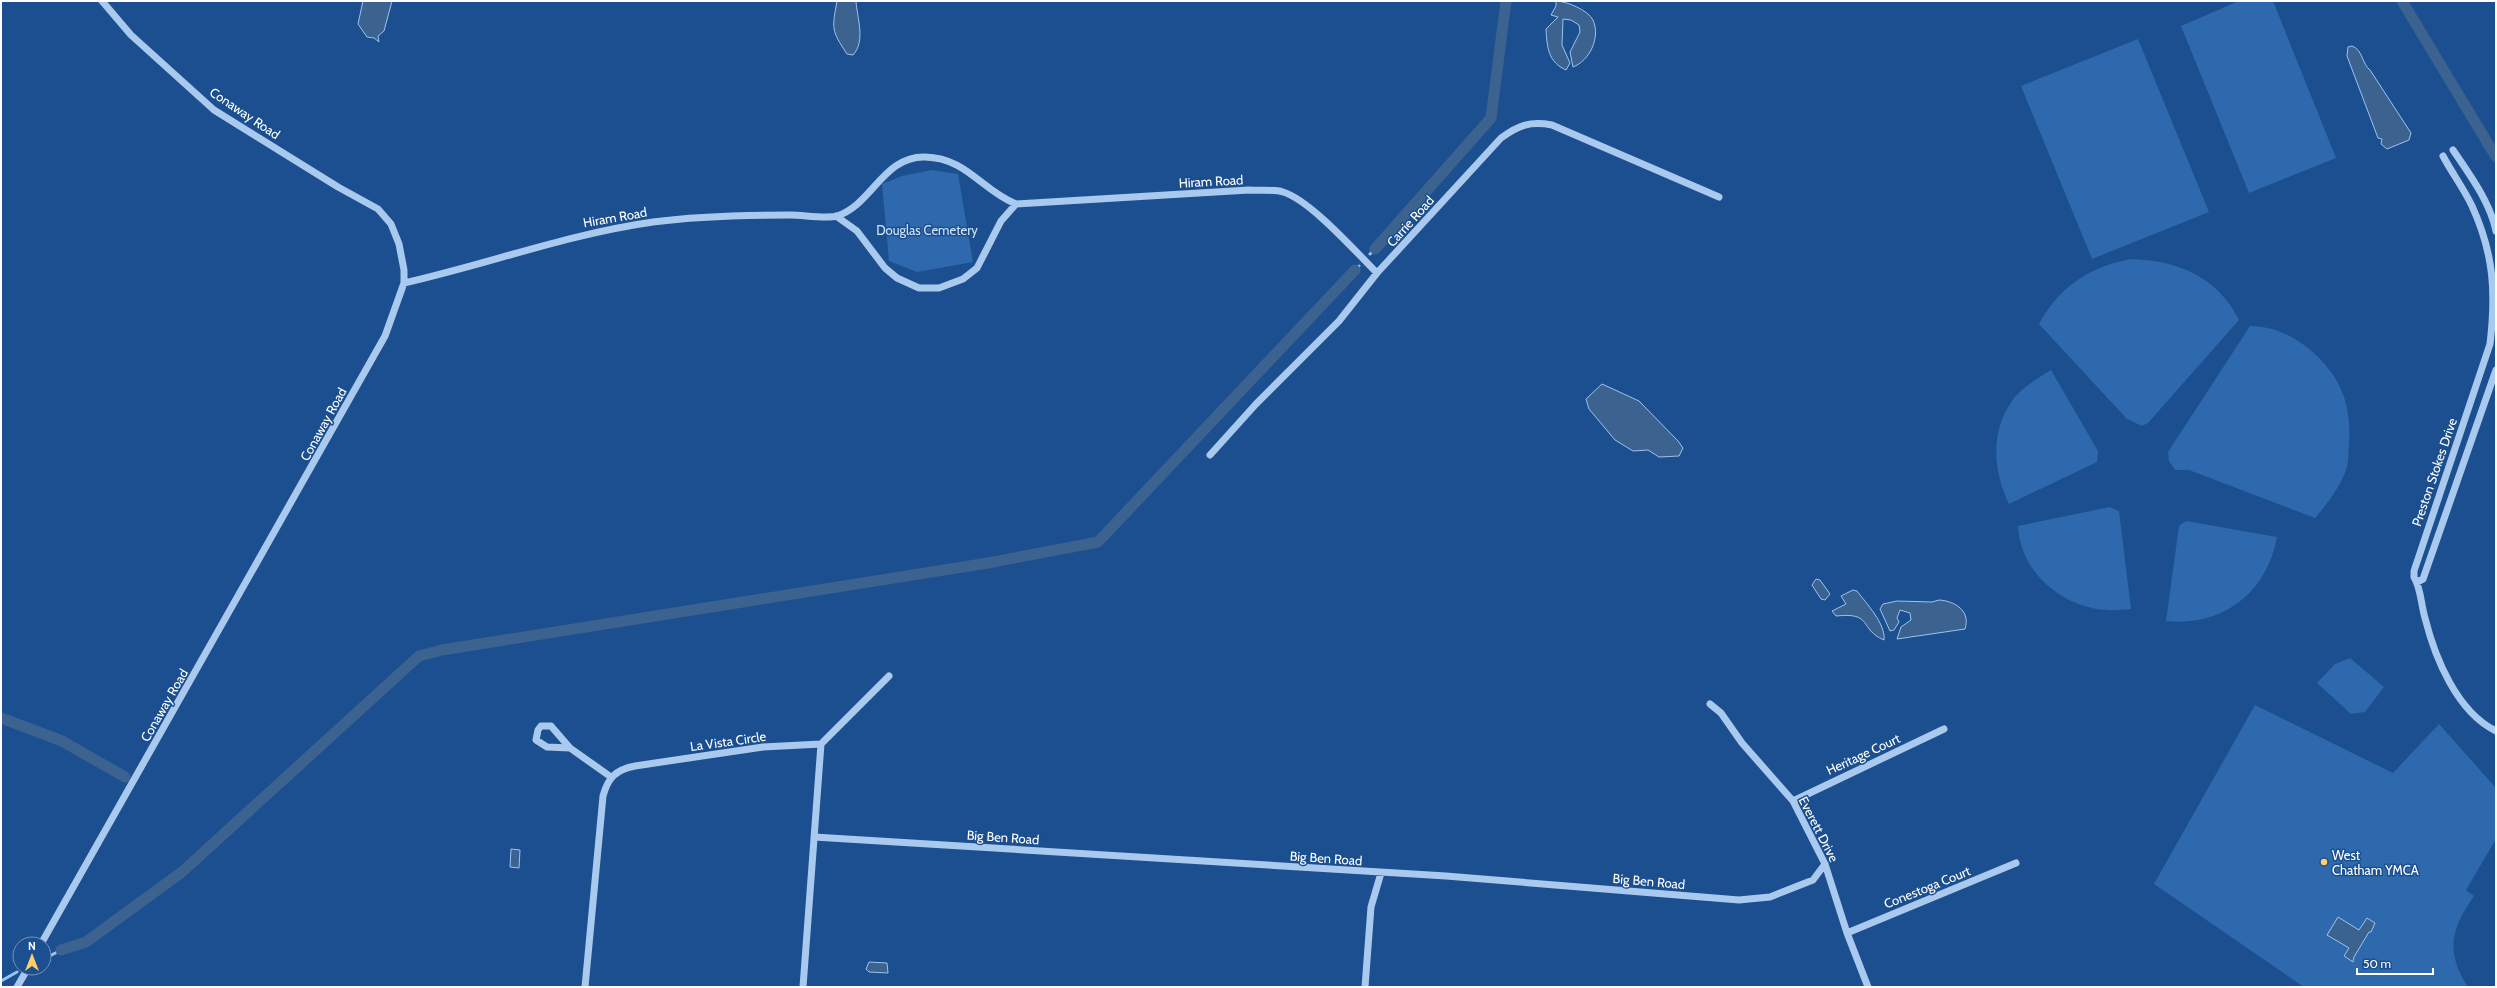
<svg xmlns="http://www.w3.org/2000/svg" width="2497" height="988" viewBox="0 0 2497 988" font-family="Cabin,sans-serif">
  <rect width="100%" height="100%" fill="#1b4f8f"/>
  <path fill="#2e69ad" d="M2239 1H2273L2336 158 2249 193 2181 26Z
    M2138 39 2209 212 2092 259 2021 86Z
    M932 170 958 174 973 262 917 272 889 261 882 184 902 176Z
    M2131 259C2177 260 2218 277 2239 320L2148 423 2142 426 2127 419 2039 324C2059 287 2089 267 2131 259Z
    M2250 326C2289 325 2332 360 2344 397 2349 412 2350 430 2349 445 2348 452 2349 460 2347 467 2341 486 2328 503 2315 518L2189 470H2175L2169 461 2168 452Z
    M2051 370 2098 451 2097 462 2009 504C1993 471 1990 432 2012 401 2021 388 2038 378 2051 370Z
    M2110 507 2119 511 2131 609C2120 610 2108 611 2097 609 2056 602 2020 569 2018 526Z
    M2186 521 2277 537C2267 593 2222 627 2166 621L2179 526Z
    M2350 658 2384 687 2365 712 2351 714 2317 683 2335 664Z
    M2255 705 2393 773 2439 724 2496 788V839L2466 890 2474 896C2451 929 2445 952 2468 987H2304L2154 884Z"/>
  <path fill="#3c6290" stroke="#9cc4f0" d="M363 1H392L384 31 378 36 379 42 374 38 367 37 358 24Z
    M837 1H856C857 18 866 41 853 55L847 54C831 30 832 29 837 1Z
    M1556 1C1566 1 1588 10 1593 20 1601 38 1589 61 1573 67L1570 52 1580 32 1579 25 1571 20 1563 19 1562 45 1570 63 1566 70C1548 62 1547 47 1546 29L1558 17 1551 15 1556 6Z
    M2352 46C2363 50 2362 64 2370 70L2411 133 2409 140 2387 149 2381 144 2382 139 2378 138 2347 56 2348 47Z
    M1602 384 1639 401 1678 441 1683 448 1679 456 1659 457 1648 450 1633 451 1615 440 1589 409 1586 399Z
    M1816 579 1820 580 1830 594 1825 600 1821 599 1812 585Z
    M1853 590 1857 591C1866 603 1886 624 1884 640 1858 629 1874 612 1836 616L1832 611 1846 604 1841 596Z
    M1939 600C1955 601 1971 611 1965 629L1897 639 1901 627 1911 620 1910 613 1900 610 1897 618 1899 622 1894 630 1890 631 1880 609 1883 604 1897 601 1932 602Z
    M511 849 520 850 519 868 510 867Z
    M2338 917 2359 930 2367 918 2375 923 2371 932H2369L2354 957 2353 962 2344 956 2349 948 2327 935Z
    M869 962 887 963 888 973 869 972 866 969Z"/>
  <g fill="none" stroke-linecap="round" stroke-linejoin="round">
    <path stroke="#9cc4f0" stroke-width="3" d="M1370 254 1375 249
      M1355 270 1359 266
      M44 959 61 950
      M1 981 17 972"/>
    <path stroke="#3c6290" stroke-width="11" d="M2402 1 2496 157
      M1375 249 1491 118 1506 1
      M1 718 62 741 125 777
      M61 950 86 942 182 872 419 656 442 650 988 563 1098 542 1355 270"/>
    <path stroke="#a9c9ee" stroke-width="7" d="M2453 150C2470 175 2490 202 2496 231
      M2443 156C2452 173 2464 189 2472 206 2494 254 2496 293 2490 344L2414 571V577C2421 588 2421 605 2425 618 2435 658 2457 712 2496 731
      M836 216 857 231 885 268 897 278 919 288H939L963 279 977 268 1001 221 1016 204
      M404 283C488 264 568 234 653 222 698 216 746 215 791 215 803 215 826 219 837 216 872 205 883 156 925 157 967 158 981 190 1016 204L1249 190C1260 191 1273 189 1283 192 1310 200 1356 252 1377 273
      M1210 455 1256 404 1339 321 1377 273 1501 138C1519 125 1530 121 1552 125L1719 197
      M2417 582 2423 579 2496 370
      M1710 704 1721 713 1742 743 1793 801 1825 864 1847 933 1868 987
      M821 744 889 676
      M570 748 547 747 536 740 538 730 541 726H551L570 748 611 777
      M1793 801 1944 729
      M814 837 1446 876 1739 900 1770 897 1813 880 1825 864
      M1847 933 2016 863
      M41 944 385 336 404 283V270L399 244 391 224 378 209 338 187 214 110 131 35 102 1
      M17 987 28 968
      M585 987 603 796C608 778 615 770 635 766L763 747 821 744
      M803 987 821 744
      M1365 987 1371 907 1381 873"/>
  </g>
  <circle fill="#ffd166" stroke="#1b4f8f" stroke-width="1.5" cx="2324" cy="862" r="4"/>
  <g text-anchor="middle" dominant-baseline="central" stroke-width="3" stroke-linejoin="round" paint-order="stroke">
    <g font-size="13" fill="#fff" stroke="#1b4f8f">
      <text transform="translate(245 113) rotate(34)">Conaway Road</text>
      <text transform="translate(1211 181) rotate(-3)">Hiram Road</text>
      <text transform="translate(615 217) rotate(-10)">Hiram Road</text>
      <text transform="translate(1410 221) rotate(-48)">Carrie Road</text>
      <text transform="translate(323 424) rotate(-61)">Conaway Road</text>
      <text transform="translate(2434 472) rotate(-71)">Preston Stokes Drive</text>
      <text transform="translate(164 705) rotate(-60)">Conaway Road</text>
      <text transform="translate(728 741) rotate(-8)">La Vista Circle</text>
      <text transform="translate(1863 754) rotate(-25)">Heritage Court</text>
      <text transform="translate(1819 829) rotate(63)">Everett Drive</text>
      <text transform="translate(1003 837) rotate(4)">Big Ben Road</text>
      <text transform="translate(1326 858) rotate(4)">Big Ben Road</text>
      <text transform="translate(1649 881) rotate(5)">Big Ben Road</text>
      <text transform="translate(1927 887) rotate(-22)">Conestoga Court</text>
    </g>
    <g font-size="13" fill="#cfe3fa" stroke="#1b4f8f">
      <text x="927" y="230">Douglas Cemetery</text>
    </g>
    <g font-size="13" fill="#fff" stroke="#1b4f8f" text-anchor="start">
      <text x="2332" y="855">West<tspan x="2332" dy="15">Chatham YMCA</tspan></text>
    </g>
  </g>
  <rect width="2497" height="988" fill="none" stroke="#ffffff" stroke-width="4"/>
  <g transform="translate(32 956)"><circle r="19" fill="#1b4f8f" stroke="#7695bc"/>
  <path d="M0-3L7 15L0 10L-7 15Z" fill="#ffd166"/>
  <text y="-6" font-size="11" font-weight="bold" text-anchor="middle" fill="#ffffff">N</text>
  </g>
  <path d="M2357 968v6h76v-6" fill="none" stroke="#ffffff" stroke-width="2"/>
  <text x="2363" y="968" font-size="12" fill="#ffffff" stroke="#1b4f8f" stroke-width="3" paint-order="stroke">50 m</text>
</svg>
